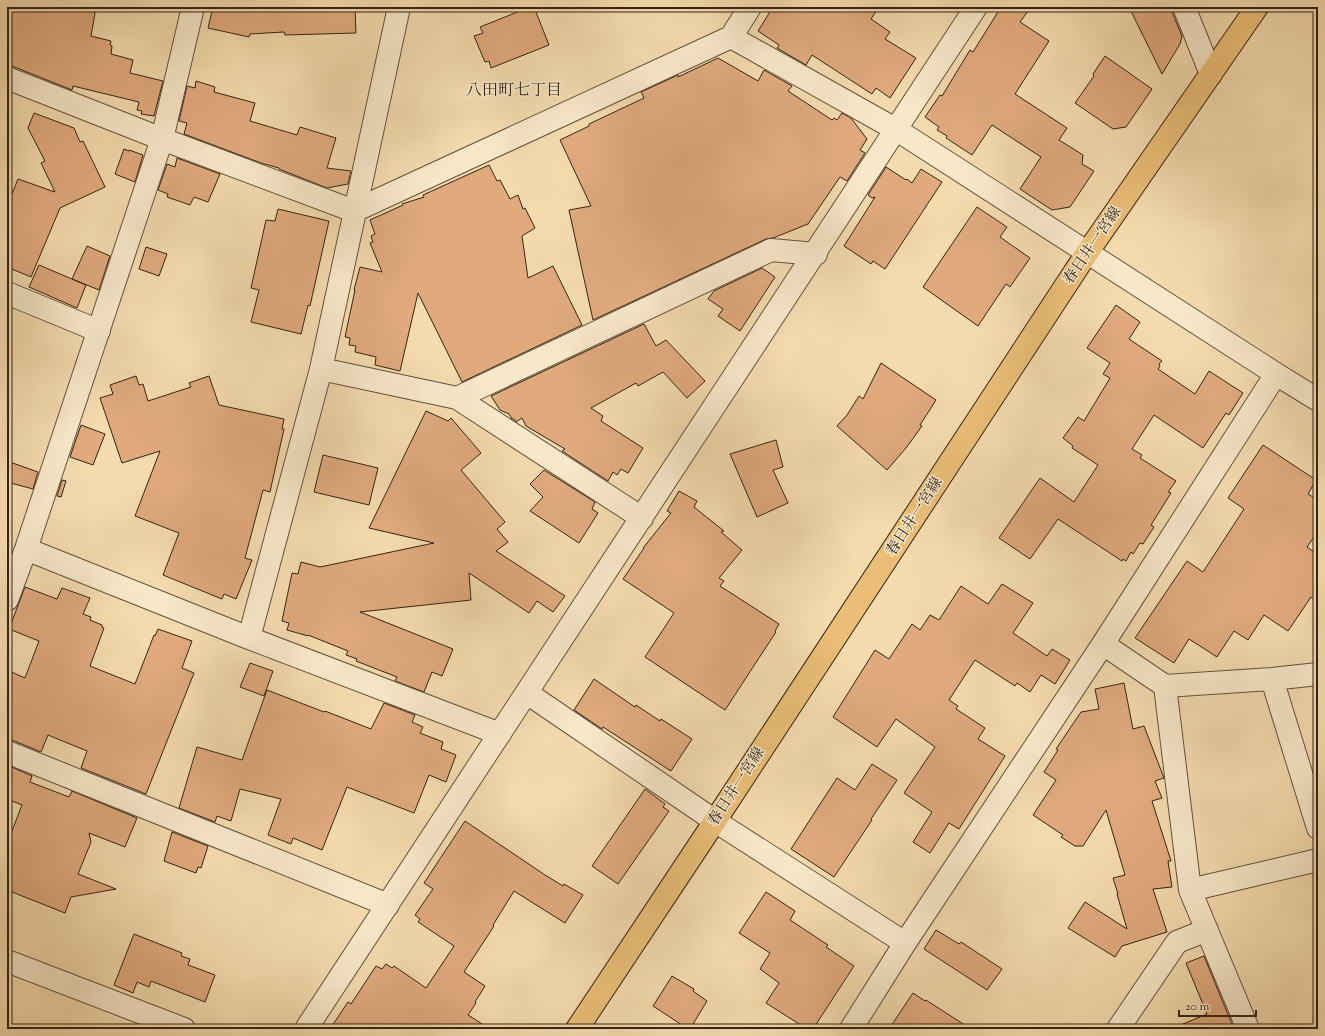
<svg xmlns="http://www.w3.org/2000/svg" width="1325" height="1036" viewBox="0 0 1325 1036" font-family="'Sorts Mill Goudy','Noto Serif JP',serif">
  <rect width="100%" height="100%" fill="#f4dbae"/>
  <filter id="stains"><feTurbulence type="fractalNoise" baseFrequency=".005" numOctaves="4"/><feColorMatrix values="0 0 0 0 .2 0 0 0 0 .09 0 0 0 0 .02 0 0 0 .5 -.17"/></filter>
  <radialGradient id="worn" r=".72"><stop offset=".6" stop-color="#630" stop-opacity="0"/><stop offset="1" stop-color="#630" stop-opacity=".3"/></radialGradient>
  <path fill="#e0aa7d" stroke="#322416" d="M7 7H96L91 36 111 41 110 45 112 46 111 54 133 60 130 73 163 81 154 116 141 114 142 111 137 110 139 102 73 86 72 90 12 66H7Z
    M213 7H355L356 33 285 35 284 32 250 34 249 37 208 28Z
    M530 7H534L549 45 491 68 489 61 485 62 474 36 483 33 480 27Z
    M773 7H879L871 19 890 32 885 39 916 58 890 98 876 88 872 94 812 55 806 65 777 48 779 45 758 31Z
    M1001 7H1031L1020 22 1049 41 1015 94 1067 128 1059 140 1083 155 1082 164 1094 171 1070 207 1052 210 1020 189 1041 157 992 125 972 155 946 138 947 136 937 130 939 127 925 117 940 95 942 96 970 50 973 52Z
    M1129 7H1172V12L1182 36 1180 44 1162 74Z
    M1105 56 1152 89 1126 127 1113 129 1075 103 1094 76 1093 74Z
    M718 58 758 81 764 70 792 86 788 91 832 120 834 118 837 120 842 113 851 118 867 139 860 150 865 153 847 181 840 177 808 224 773 238 766 239 593 320 569 210 591 206 560 140 589 126V124L644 98 641 92 678 75V77Z
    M196 81 215 87 214 92 255 103 250 121 297 135 300 127 336 138 327 168 351 171 348 184 327 188 279 169V168L261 163 184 134 187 123 179 121 187 86 195 88Z
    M34 113 74 128 80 142 83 141 105 187 60 208 31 277 7 267V206L18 179 55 192 41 163 45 161 28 128Z
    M124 149 129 151V150L143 155 135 182 115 174Z
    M177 158 220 174 208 202 194 197 190 205 167 197 168 194 158 190 167 164 175 167Z
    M489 165 497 181 500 180 510 199 518 195 523 209 525 208 535 228 522 236 528 278 553 266 582 325 462 382 418 293 400 371 375 365 376 357 355 352 356 346 349 345 350 338 345 337 355 290H354L360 267 382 272 370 243 373 242 371 236 375 234 370 220 403 205 402 204 424 197 423 195Z
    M886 167 906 180 907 179 912 183 921 169 942 182 885 269 873 261 871 264 844 246 875 197 872 198 868 195Z
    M977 207 1007 227 1000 237 1030 258 1010 287 1006 284 978 326 923 287Z
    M278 209 329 221 310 306 308 305 301 334 251 322 259 290 251 288 266 220 275 221Z
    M87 246 110 256 99 290 72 279Z
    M146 247 167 254 159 276 139 269Z
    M39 265 86 285 77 308 29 287Z
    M762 268 775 277 740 331 718 316 723 309 708 299 714 291Z
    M1116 305 1140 322 1129 339 1162 361 1159 364 1160 366 1158 369 1195 394 1209 371 1243 393 1229 415 1226 413 1203 448 1154 415 1132 449 1142 455 1140 458 1176 481 1168 492 1171 493 1151 525 1154 527 1143 544 1140 543 1133 554 1131 552 1126 561 1123 559 1122 561 1058 519 1030 559 999 538 1040 478 1074 502 1098 465 1072 448 1073 446 1063 438 1078 417 1084 421 1110 378 1103 374 1110 363 1087 348Z
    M644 324 656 346 666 340 705 381 687 398 663 372 638 386 636 383 591 408 603 416 601 421 643 448 628 473 621 469 617 475 613 472 608 481 562 451 565 449 526 426 522 418 516 422 514 419H512L509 414 500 410 491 396Z
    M881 363 936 400 920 425 922 426 906 448 887 470 837 426 847 415 859 396 863 399Z
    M136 376 139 385 143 384 148 401 191 387 189 383 209 376 219 405 284 419 282 429H284L270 492 263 490 245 558 252 560 236 599 224 594 222 599 163 575 179 533 135 516 160 451 122 463 100 398 113 394 110 385Z
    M426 411 448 421 451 418 481 453 461 470 505 522 497 529 508 542 496 551 565 596 553 612 537 601 529 613 469 573 471 600 360 612 453 649 442 676 432 672 424 692 395 681 397 677 356 661 357 659 346 655 348 651 308 635V636L287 630 289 623 282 621 292 573 298 574 301 562 320 567 434 543 369 528Z
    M81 425 105 434 93 465 70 457Z
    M776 440 783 467 773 470 788 503 757 517 730 454Z
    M1263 445 1316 480 1308 494 1318 500V531L1307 547 1318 555V602L1311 597 1288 631 1264 615 1248 640 1234 631 1217 657 1189 639 1174 663 1135 638 1187 561 1203 572 1244 509 1228 498Z
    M323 455 378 468 369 505 314 492Z
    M7 461 38 472 33 489 7 482Z
    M544 470 595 502 592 509 598 513 579 543 530 511 543 497 530 484Z
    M62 480 66 481 61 497 57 496Z
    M679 491 697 501 694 507 724 531 721 532 742 550 719 578 724 581 720 586 779 624 775 631 776 632 725 710 645 657 674 613 623 579 644 548H643L671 513 667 511Z
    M1002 584 1033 603 1013 633 1047 656 1052 649 1070 660 1055 684 1041 675 1030 692 1017 683 1015 686 975 660 949 700 958 706 956 709 985 728 978 739 1005 756 959 829 949 823 930 853 913 842 932 812 904 793 935 747 896 719 877 747 833 717 875 650 889 659 912 624 920 630 930 615 939 620 961 586 988 604Z
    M25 587 57 599 62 588 90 598 83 614 91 617 90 620 102 625V627L104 628 90 666 135 684 154 635 155 636 158 629 192 641 182 668 194 673 146 794 81 768 87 751 48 735 41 752 12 740H7V670L25 678 39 641 9 629Z
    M250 663 273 671 264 696 240 687Z
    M594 679 635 707 636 705 660 721 661 719 692 739 671 771 603 727 602 729 574 710Z
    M1124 683 1133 729 1144 726 1164 778 1155 781 1162 798 1152 801 1171 861H1168L1172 887 1153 889 1167 932 1122 946 1115 957 1068 928 1085 902 1127 929 1117 894H1118L1113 878 1125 875 1106 810 1083 846H1075L1061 837 1063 835 1033 815 1056 780 1044 772 1058 750 1056 749 1081 712 1099 709 1095 689Z
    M267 690 324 712 325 711 371 729 384 703 415 715 412 722 423 727 420 733 443 742 441 749 456 755 446 782 429 775 414 813 347 787 322 850 293 838 291 844 268 835 281 799 240 789 231 821 217 816 215 822 179 808 197 747 242 760Z
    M872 764 897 780 871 819 872 820 834 877 791 849 837 778 855 790Z
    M7 765 32 776 30 782 69 797 72 791 137 818 125 847 89 833 91 842 78 874 116 889 71 897 65 913 7 890V844L22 805 7 799Z
    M645 789 665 804 663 807 669 811 618 884 592 866Z
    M465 821 545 875 563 886 564 884 583 895 565 923 514 891 493 925 494 926 464 972 485 986 475 1002 476 1003 468 1015 490 1029H330L348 1002 351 1004 376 966 382 969 386 964 392 968 394 966 426 988 454 946 418 922 420 919 415 915 433 889 424 883Z
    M172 832 208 846 201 868 198 867 196 873 164 861Z
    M766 892 795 911 790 920 828 945 826 947 854 966 813 1029H807L766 1003 779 983 760 969 770 953 739 933Z
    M936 930 959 944 961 942 1002 969 987 990 924 949Z
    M134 934 182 953 181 956 190 959 188 965 215 975 205 1002 151 981 149 987 137 982 133 993 114 985Z
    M1204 956 1234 1029H1171L1207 1014 1186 963Z
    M672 976 694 989 693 991 707 1001 690 1029H688L653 1006Z
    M913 993 925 1001 926 1000 971 1029H889Z"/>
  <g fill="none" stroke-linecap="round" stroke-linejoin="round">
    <defs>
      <path id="minor" d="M1184 7 1211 74
        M731 37 897 130 1276 374 1318 400
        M7 78 162 139 354 211 731 37 750 7
        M7 293 99 331
        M321 369 457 398 642 518
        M457 398 771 250 816 254
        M26 549 249 638 500 734
        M7 600 26 549 162 139 193 7
        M249 638 321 369 399 7
        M1103 644 1165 686 1272 679 1318 674
        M1272 679 1318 828
        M1165 686 1190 890 1248 1029
        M527 693 715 821 905 943
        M7 752 388 905
        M1190 890 1318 860
        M7 961 184 1029
        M306 1029 976 7
        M851 1029 905 943 1103 644 1276 374
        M1118 1029 1177 942 1207 930"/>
      <path id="major" d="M577 1029 715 821 1087 253 1257 7"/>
    </defs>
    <use href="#minor" stroke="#62523c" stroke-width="24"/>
    <use href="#major" stroke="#322416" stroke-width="24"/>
    <use href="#minor" stroke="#f8e8ca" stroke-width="22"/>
    <use href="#major" stroke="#eabe77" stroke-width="22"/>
  </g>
  <g text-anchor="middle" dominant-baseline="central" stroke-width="3" stroke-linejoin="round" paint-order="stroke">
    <g font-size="15" fill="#322416" stroke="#f8e8ca">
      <text transform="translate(1093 246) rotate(-56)">春日井一宮線</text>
      <text transform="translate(915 517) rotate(-57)">春日井一宮線</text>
      <text transform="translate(737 787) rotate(-57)">春日井一宮線</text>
    </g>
    <g font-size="16" fill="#322416" stroke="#f8e8ca">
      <text x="514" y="91">八田町七丁目</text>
    </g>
  </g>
  <rect width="1325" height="1036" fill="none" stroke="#f4dbae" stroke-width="24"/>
  <rect x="8" y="8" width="1309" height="1020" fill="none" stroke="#322416" stroke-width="2"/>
  <rect x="12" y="12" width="1301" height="1012" fill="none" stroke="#322416"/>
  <path d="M1179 1010v6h77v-6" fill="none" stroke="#322416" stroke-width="2"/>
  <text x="1185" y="1010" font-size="12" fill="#322416" stroke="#f8e8ca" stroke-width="3" paint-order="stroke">20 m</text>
  <rect width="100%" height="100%" filter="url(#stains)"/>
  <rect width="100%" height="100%" fill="url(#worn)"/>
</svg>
